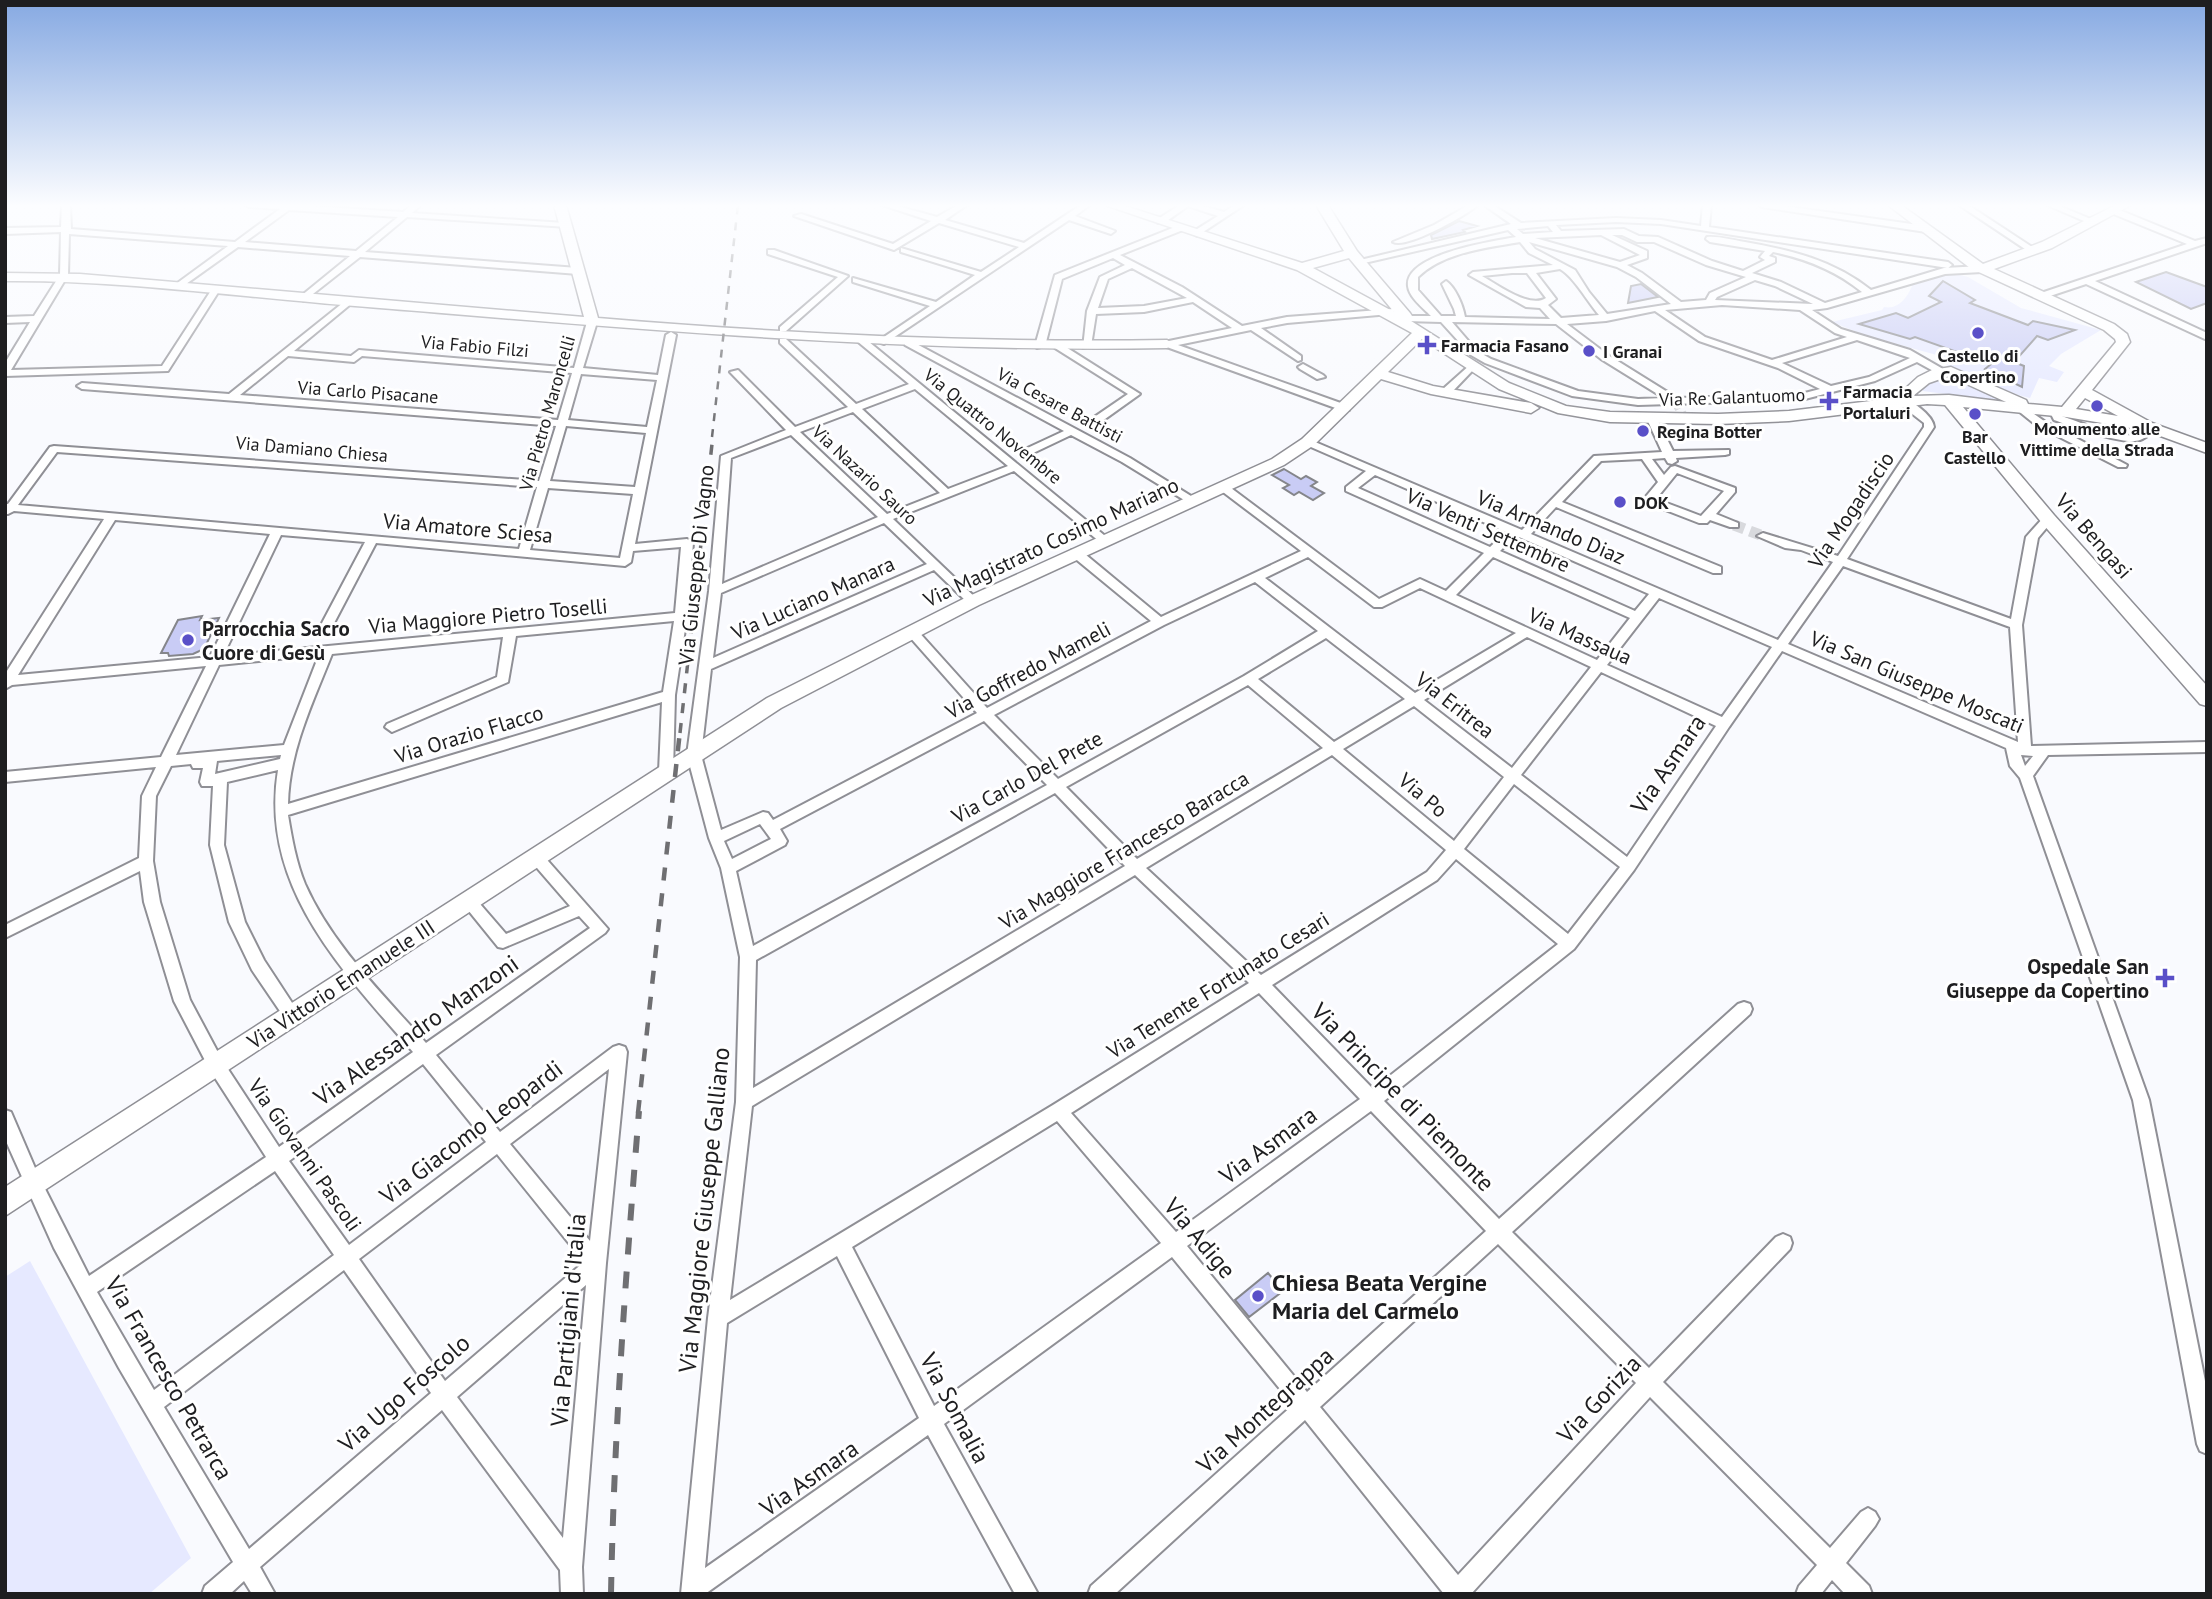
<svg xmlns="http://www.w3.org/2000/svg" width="2212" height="1599" viewBox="0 0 2212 1599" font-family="'PT Sans',sans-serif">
  <rect width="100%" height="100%" fill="#f9fafe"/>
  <path fill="#e6e9ff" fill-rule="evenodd" d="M1953 273 1968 277 2021 308 2101 330 2061 354 2049 366 2064 372 2057 382 2039 378 2030 398 2018 395 1944 364 1939 359 1944 357 1864 335 1832 322 1882 310 1884 307C1898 310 1907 298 1912 286L1909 284ZM1943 281 1974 299 1970 303 2028 325 2033 321 2073 331 2048 340 2037 336 2014 362 2024 366 2022 387 1985 369 1991 364 1915 337 1909 339 1860 324 1896 313 1908 318 1941 302 1929 296Z
    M1945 374 2013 403 1923 391 1922 388Z
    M30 1261 191 1558 149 1594H5V1277Z"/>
  <path fill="#c9ccf5" stroke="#85868b" stroke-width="2" d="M1459 221 1477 226 1463 230 1465 232 1432 239 1431 235Z
    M2166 272 2207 287V303L2191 309 2136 282Z
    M1943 281 1975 300 1970 303 2028 325 2033 321 2075 330 2048 340 2037 336 2014 362 2024 366 2022 387 1985 369 1991 364 1915 337 1910 339 1859 324 1896 313 1908 318 1941 302 1929 296Z
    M1641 284 1658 297 1628 303 1631 286Z
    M1284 469 1301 479 1306 476 1317 482 1311 486 1324 493 1313 500 1299 492 1294 495 1283 488 1289 485 1272 475Z
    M202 616 200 620 219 618 204 649 193 654 169 656 168 653H161L178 620Z
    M1268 1273 1283 1291 1249 1317 1235 1300Z"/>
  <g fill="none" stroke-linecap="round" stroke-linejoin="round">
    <path stroke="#d8d9dd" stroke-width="9" stroke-dasharray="9 4.5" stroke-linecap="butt" d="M1675 401 1685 419"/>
    <path stroke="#d8d9dd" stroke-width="11" stroke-dasharray="11 6" stroke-linecap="butt" d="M1734 525 1763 536"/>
    <defs>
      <path id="street" d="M62 205H70L71 229 235 242 280 209 249 207 245 205H295L403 212 412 205H421L412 213 565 223 569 225 568 227 407 217 365 252 578 268 582 271 578 274 360 257 304 301 299 298 301 296 350 256 238 247 179 289 176 288V284L228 246 69 234 68 275 11 370 162 366 212 289 219 291 168 371 5 376V363L30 322 5 323V317L34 316 60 275 61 232 5 234V228L61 227ZM289 210 398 217 356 251 245 242Z
        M882 205H894L937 217 958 205H967L945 220 1024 243 1081 205H1090L1075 216 1115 231 1111 234 1069 220 884 344 881 343V339L930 306 853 282V278L936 302 975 275 901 252V248L981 272 1019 247 939 223 894 250 794 216 801 214 893 244 931 221Z
        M1180 205H1199L1224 212 1235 205H1244L1197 236 1193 233 1194 231 1218 216 1188 206 1164 223H1158V219Z
        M1469 205H1478C1465 216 1407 249 1393 242L1434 225Z
        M1484 205H1493L1521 223 1616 218 1661 220 1701 226 1703 205H1711L1709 227 1948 262 1952 265 1948 268 1661 224 1616 222 1556 225 1561 231 1624 229 1639 236 1658 237 1712 261 1743 271 1765 260 1760 257 1765 251 1710 242 1706 239 1707 237C1719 236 1732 240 1745 242 1791 250 1833 260 1871 290L1944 268 1982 266 1986 269 1982 272 1945 274 1827 308 1812 310 1841 329 1910 350 1943 369V373H1937L1917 362 1875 381 1801 400 1638 405 1572 396 1485 363 1471 355 1441 322 1405 321 1403 319 1408 316H1431C1423 308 1409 297 1408 286 1404 254 1494 241 1516 237L1508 230 1360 264 1356 261 1511 224ZM1548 226 1553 232 1523 234 1517 229ZM1601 235 1640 255 1620 262 1535 238ZM1612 235H1622L1637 242H1654L1706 265 1746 277 1710 293 1706 300 1681 302 1642 273 1627 265 1647 258V251ZM1520 242 1529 253 1553 265 1473 272 1469 275 1526 307 1540 308 1550 319 1465 317C1463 305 1455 287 1446 281L1442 284 1454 309 1456 316H1441L1418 290V277C1444 252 1486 248 1520 242ZM1529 242 1617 267 1636 277 1671 304 1607 314 1589 292 1575 270 1535 249ZM1773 252C1806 259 1835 270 1862 292L1825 303 1781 282 1752 273 1775 262V258L1769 256ZM1560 269C1574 277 1587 301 1599 315L1561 318 1548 305 1556 299 1536 273ZM1512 273H1527L1546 298C1530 309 1498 285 1482 276ZM1755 280 1775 286 1813 304 1715 300 1717 297ZM1722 305 1800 310 1835 333 1847 337 1772 360 1705 337 1665 310ZM1655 311 1699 341 1778 368 1820 389 1801 394 1677 398 1608 355 1567 324 1606 321ZM1452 322 1556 324 1601 359 1664 398 1638 399 1578 391 1491 359 1477 351ZM1857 340 1910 358 1869 377 1831 386 1782 363Z
        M1758 205H1776L1926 226 1930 229 1926 232 1762 207Z
        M1959 205H1968L2038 251 2031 253Z
        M2047 205H2057L2098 222 2091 224Z
        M2111 209H2117L2195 241 2207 238V243L2095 281 2207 333V340L2086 284 2044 298H2038V294L2187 244 2111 213Z
        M1180 225 1184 228 1183 230 1120 255 1182 287 1242 326 1287 317 1393 309 1395 311 1390 314 1287 323 1261 328 1301 356V360L1298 361 1251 330 1178 345 1349 406V410H1341L1164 346V342L1232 328 1193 302 1144 312 1096 314 1091 346 1083 348 1087 311 1100 277 1125 265 1113 258 1062 279 1045 346 1037 348 1035 346 1055 275ZM1132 268 1187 298 1144 306 1098 308 1108 279Z
        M768 250H774L848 276 786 331H780V327L838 277 768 254Z
        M349 298 352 299V303L294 351 351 356 359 350 574 368 587 322 592 319 597 322 583 368 658 375 666 335 671 332 676 335 635 544 687 539 693 543 687 616 675 695 673 772 671 776H661L659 772 662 702 288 815C292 839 296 862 305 884 332 945 383 994 426 1043L590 928 579 916 503 948 498 947 464 905 461 901 464 897 469 895 474 897 506 934 570 906 531 861 529 857 531 853H541L608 929 605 933 436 1055 500 1132 613 1047 619 1045 625 1047 627 1052 606 1263 582 1567 583 1594H561L560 1570 442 1410 260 1567 275 1594H252L244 1581 230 1594H202L205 1586 233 1562 119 1368 54 1248 5 1139V1110L11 1112 38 1175 89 1276 266 1157 210 1070 174 1001 144 902 140 871 5 938V925L139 858 142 796 156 767 5 782V772L161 757 206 666 12 685 5 689V674L104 519 14 511 8 514H5V504H8L50 447 54 446 539 481 556 426 82 389 77 386 82 383 229 394ZM288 356 354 362 362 356 572 373 558 420 240 395ZM581 374 657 380 647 427 568 420ZM566 426 646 433 635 487 550 481ZM57 452 537 487 519 549 18 505ZM548 488 633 494 620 558 530 550ZM115 520 270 534 210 657 18 675ZM281 535 365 542 321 625 327 629 333 625 376 543 625 566 631 562 633 551 681 547 675 613 223 656ZM674 621 663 692 288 804C289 751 313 702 332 654L503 637 497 677 387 724 385 727 392 732 508 682 516 636ZM319 655 284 745 176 755 219 665ZM281 755 280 759 215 774 217 761ZM191 764 193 768H203L200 782 202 786H213L210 845 229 922 252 970 286 1020 292 1022 298 1020 300 1015 264 960 245 922 224 845 227 782 278 770C259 887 343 971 413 1052L279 1147 222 1060 190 1000 160 902 153 861 156 796 171 766ZM423 1064 486 1142 349 1245 289 1161ZM609 1069 590 1241 510 1144ZM497 1154 584 1262 445 1381 359 1259ZM275 1171 334 1255 154 1390 97 1292ZM344 1270 431 1393 249 1549 164 1407ZM586 1285 563 1538 457 1397Z
        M857 337H863L1110 540 1108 542H1100L1014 471 893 519 979 601 973 605 969 604 934 570 711 669 701 755 721 830 763 812 768 813 773 820 977 713 908 635 906 632 908 629H916L987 708 1151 621 1072 556V550H1080L1161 617 1301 551 1219 489V485H1227L1379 599 1420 579 1446 591 1484 553 1346 491V487L1366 471 1304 444 1303 442 1308 439 1522 530 1594 456 1662 452 1647 419 1656 417 1673 451 1729 450V454L1725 455 1676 458 1677 461 1672 464 1668 463 1665 458 1652 459 1664 475 1671 467 1675 466 1735 488V492L1716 514 1738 523V527H1730L1710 520 1707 523H1699L1645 502 1643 500 1658 482 1642 459 1601 461 1562 502 1721 567V573H1713L1556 507 1531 534 1778 640 1833 562 1801 550 1785 548 1757 536 1763 533 1838 556 1924 427V423L1897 402V398C1909 397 1933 415 1934 427L1847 559 2011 619 2026 537 2044 517H2052L2054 519 2038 538 2022 625 2031 746 2207 742V752L2048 755 2033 776 2149 1100 2207 1391V1454L2200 1451 2197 1444 2133 1100 2020 778 2010 766 2006 748 1782 651 1729 727 1634 870 1574 949 1384 1101 1499 1219 1738 1004 1744 1002 1750 1004 1752 1009 1750 1014 1512 1232 1649 1368 1776 1237 1783 1234 1790 1237 1792 1243 1790 1249 1663 1382 1830 1548 1861 1512 1868 1508 1875 1512 1879 1519 1875 1526 1846 1563 1869 1586 1872 1594H1845L1832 1580 1821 1594H1796L1799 1586 1817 1565 1650 1397 1471 1594H1444L1305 1420 1115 1594H1088L1091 1586 1293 1405 1172 1257 944 1424 1038 1594H1015L928 1435 705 1594H681L708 1318 736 1102 740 957 721 868 709 838 687 755 709 591 721 456 786 430 730 372 738 370 795 427 848 407 780 343V339H786L856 404 909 384 857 341ZM915 389 1008 466 948 489 862 409ZM853 412 940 493 887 514 800 432ZM791 435 878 517 722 584 731 458ZM1677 473 1724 491 1701 516 1656 499ZM1375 475 1506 532 1490 547 1358 488ZM884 523 927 564 713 658 721 593ZM1515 536 1519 537 1649 594 1635 611 1500 551ZM1308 557 1374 607H1382L1420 588 1516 633 1415 693 1265 578ZM1493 557 1630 618 1597 660 1456 595ZM1843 566 2010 627 2018 742 1788 644ZM1255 582 1318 631 1244 676 1058 779 994 715 1164 625ZM1659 598 1772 647 1722 717 1607 665ZM1527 637 1591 667 1512 768 1424 700ZM1326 638 1405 699 1334 742 1258 679ZM1601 672 1716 726 1627 857 1521 775ZM1248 685 1323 748 1137 859 1066 787ZM1414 706 1504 777 1454 841 1343 749ZM984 721 1047 785 753 946 736 871 785 845 787 841 780 829ZM1332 755 1446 850 1427 872 1261 975 1146 868ZM2021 755 2033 756 2025 766ZM1514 784 1620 867 1568 934 1464 849ZM1055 793 1125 866 753 1088 756 960ZM760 824 771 839 732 859 724 841ZM1456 859 1558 944 1373 1089 1272 985 1437 880ZM1135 875 1249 983 1053 1105 730 1300 752 1106ZM1259 993 1360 1099 1176 1232 1071 1113ZM1371 1111 1486 1231 1307 1392 1187 1246ZM1057 1121 1161 1243 934 1406 852 1247ZM1498 1244 1636 1383 1458 1575 1320 1407ZM837 1256 919 1418 705 1568 727 1323Z
        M905 341H911L1130 458 1199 501 1197 503H1189L1122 462 1071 435 1029 455H1021V451L1064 431 905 345Z
        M1055 344H1061L1140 394 1098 424H1090V420L1128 394 1055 348Z
        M1303 364 1323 375 1325 377 1317 379 1300 369 1298 367Z
        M1471 364 1476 367 1474 369 1451 393H1443V389Z
        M2020 404 2044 421 2127 465 2126 467H2118L2036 425 2016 409 2015 407Z
        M2054 407 2058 408 2062 416C2078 422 2117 437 2133 435 2140 434 2147 427 2153 425L2158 428C2153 432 2146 438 2140 440 2124 446 2071 426 2054 420L2049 410Z"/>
      <path id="secondary" d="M554 205H566L598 318C788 334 977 343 1167 340L1174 344 1167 348C894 353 627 328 355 306 239 297 122 280 5 281V273L80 274 584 317Z
        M1105 205H1122L1302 263 1344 251 1316 205H1328L1357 251 1410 313 1412 316 1408 319 1509 383 1566 406 1610 412 1718 414 1789 411 1895 398 1918 377 1932 370 1951 367 2026 400 2028 404 2062 407 2116 342 2115 339 2104 330 1970 268 1888 205H1901L1983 264 2042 242 2116 205H2131L2052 248 1994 269 2114 324 2127 334 2130 342 2092 390 2152 423 2207 443V453L2144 430 2066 417 1963 407 2054 515 2207 686V706L2200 704 2042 523 1945 405 1927 404 1789 421 1718 424 1610 422 1558 413 1499 389 1422 339 1388 372 1433 386 1531 403 1539 408 1531 413 1431 394 1381 379 1314 445 1284 465 979 605 781 708 5 1216V1187L767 698 967 597 1272 459 1302 439 1412 333 1297 270ZM1349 258 1394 312 1313 268ZM1949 376 2006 402 1949 395 1913 396 1929 383ZM2085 398 2118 416 2076 409Z"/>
    </defs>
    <use href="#street" stroke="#8f8f95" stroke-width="4"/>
    <use href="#secondary" stroke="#8f8f95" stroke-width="3"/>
    <use href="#street" fill="#fff" fill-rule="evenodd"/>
    <use href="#secondary" fill="#fff" fill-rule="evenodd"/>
    <path stroke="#6f6f72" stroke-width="2.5" stroke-dasharray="8 8" stroke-linecap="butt" d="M712 437 738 205"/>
    <path stroke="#6f6f72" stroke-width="3.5" stroke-dasharray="10 10" stroke-linecap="butt" d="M680 733 713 435"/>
    <path stroke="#6f6f72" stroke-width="4.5" stroke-dasharray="13 13" stroke-linecap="butt" d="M638 1113 680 731"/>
    <path stroke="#6f6f72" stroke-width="6" stroke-dasharray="17 17" stroke-linecap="butt" d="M611 1594C614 1432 626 1272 639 1111"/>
  </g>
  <linearGradient id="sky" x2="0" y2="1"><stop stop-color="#86a9e2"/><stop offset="0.48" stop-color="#fcfdff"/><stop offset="1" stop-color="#fcfdff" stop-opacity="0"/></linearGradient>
  <rect width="2212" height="429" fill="url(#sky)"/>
  <g fill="#5a50c8" stroke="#fff" stroke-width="2.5">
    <circle cx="1978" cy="333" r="7"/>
    <path d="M1423.5 334.5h7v7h7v7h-7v7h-7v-7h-7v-7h7z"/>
    <circle cx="1589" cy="351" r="7"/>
    <path d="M1825.5 390.5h7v7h7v7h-7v7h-7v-7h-7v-7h7z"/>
    <circle cx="2097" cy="406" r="7"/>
    <circle cx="1975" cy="414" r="7"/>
    <circle cx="1643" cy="431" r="7"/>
    <circle cx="1620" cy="502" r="7"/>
    <circle cx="188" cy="640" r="7"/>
    <path d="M2161.5 967.5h7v7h7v7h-7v7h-7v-7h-7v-7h7z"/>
    <circle cx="1258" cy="1296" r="7"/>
  </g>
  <g text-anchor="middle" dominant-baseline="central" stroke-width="6" stroke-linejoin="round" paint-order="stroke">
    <g font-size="18" font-weight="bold" fill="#1e1e20" stroke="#fff" text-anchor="start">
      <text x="1441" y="345">Farmacia Fasano</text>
      <text x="1603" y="351">I Granai</text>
      <text x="1978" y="355" text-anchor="middle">Castello di<tspan x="1978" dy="21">Copertino</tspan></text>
      <text x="1843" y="391">Farmacia<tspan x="1843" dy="21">Portaluri</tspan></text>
      <text x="2097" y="428" text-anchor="middle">Monumento alle<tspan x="2097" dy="21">Vittime della Strada</tspan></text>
      <text x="1657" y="431">Regina Botter</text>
      <text x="1975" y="436" text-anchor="middle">Bar<tspan x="1975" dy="21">Castello</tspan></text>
      <text x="1634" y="502">DOK</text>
    </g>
    <g font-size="18" fill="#1e1e20" stroke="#fff">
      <text transform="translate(475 346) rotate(5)">Via Fabio Filzi</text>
      <text transform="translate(368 392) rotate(4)">Via Carlo Pisacane</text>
      <text transform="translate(1732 397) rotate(-2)">Via Re Galantuomo</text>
      <text transform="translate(1060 405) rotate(28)">Via Cesare Battisti</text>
      <text transform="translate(547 413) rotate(-74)">Via Pietro Maroncelli</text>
      <text transform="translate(993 426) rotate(39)">Via Quattro Novembre</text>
      <text transform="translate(312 449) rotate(5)">Via Damiano Chiesa</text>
      <text transform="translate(865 475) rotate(43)">Via Nazario Sauro</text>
    </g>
    <g font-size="21" fill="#1e1e20" stroke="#fff">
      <text transform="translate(1851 510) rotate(-56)">Via Mogadiscio</text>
      <text transform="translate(1551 527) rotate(23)">Via Armando Diaz</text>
      <text transform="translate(468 528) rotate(5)">Via Amatore Sciesa</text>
      <text transform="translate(1488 530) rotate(24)">Via Venti Settembre</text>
      <text transform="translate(2094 536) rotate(49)">Via Bengasi</text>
      <text transform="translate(1051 542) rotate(-25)">Via Magistrato Cosimo Mariano</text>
      <text transform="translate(696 565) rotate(-84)">Via Giuseppe Di Vagno</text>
      <text transform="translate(813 598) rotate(-24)">Via Luciano Manara</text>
      <text transform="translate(488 616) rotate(-5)">Via Maggiore Pietro Toselli</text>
      <text transform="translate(1580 636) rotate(24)">Via Massaua</text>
      <text transform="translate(1028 670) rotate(-28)">Via Goffredo Mameli</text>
      <text transform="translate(1917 682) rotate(23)">Via San Giuseppe Moscati</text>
      <text transform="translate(1455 705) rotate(38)">Via Eritrea</text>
      <text transform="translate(469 734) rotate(-17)">Via Orazio Flacco</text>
      <text transform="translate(1027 777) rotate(-29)">Via Carlo Del Prete</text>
      <text transform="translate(1423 795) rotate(40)">Via Po</text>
      <text transform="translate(1124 850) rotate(-31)">Via Maggiore Francesco Baracca</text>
      <text transform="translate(341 984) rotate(-33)">Via Vittorio Emanuele III</text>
      <text transform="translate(1218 985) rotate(-32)">Via Tenente Fortunato Cesari</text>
      <text transform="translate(305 1155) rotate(55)">Via Giovanni Pascoli</text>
    </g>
    <g font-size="21" font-weight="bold" fill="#1e1e20" stroke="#fff" text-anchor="start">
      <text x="202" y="628">Parrocchia Sacro<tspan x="202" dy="24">Cuore di Gesù</tspan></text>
      <text x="2149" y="966" text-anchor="end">Ospedale San<tspan x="2149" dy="24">Giuseppe da Copertino</tspan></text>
    </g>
    <g font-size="24" fill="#1e1e20" stroke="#fff">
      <text transform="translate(1668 764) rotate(-56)">Via Asmara</text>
      <text transform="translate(416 1030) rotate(-35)">Via Alessandro Manzoni</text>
      <text transform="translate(1403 1097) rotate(46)">Via Principe di Piemonte</text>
      <text transform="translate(471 1132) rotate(-37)">Via Giacomo Leopardi</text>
      <text transform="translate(1268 1145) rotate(-36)">Via Asmara</text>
      <text transform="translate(704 1210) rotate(-84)">Via Maggiore Giuseppe Galliano</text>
      <text transform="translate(1200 1238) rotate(50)">Via Adige</text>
      <text transform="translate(568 1320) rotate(-85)">Via Partigiani d'Italia</text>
      <text transform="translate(169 1378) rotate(60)">Via Francesco Petrarca</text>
      <text transform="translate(404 1393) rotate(-41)">Via Ugo Foscolo</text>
      <text transform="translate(1599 1399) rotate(-47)">Via Gorizia</text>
      <text transform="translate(955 1408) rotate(62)">Via Somalia</text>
      <text transform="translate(1265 1410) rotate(-42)">Via Montegrappa</text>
      <text transform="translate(809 1478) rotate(-35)">Via Asmara</text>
    </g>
    <g font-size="24" font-weight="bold" fill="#1e1e20" stroke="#fff" text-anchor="start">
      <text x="1272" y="1282">Chiesa Beata Vergine<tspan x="1272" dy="28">Maria del Carmelo</tspan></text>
    </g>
  </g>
  <rect width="2212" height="1599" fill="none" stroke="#1e1e20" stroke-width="14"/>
</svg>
